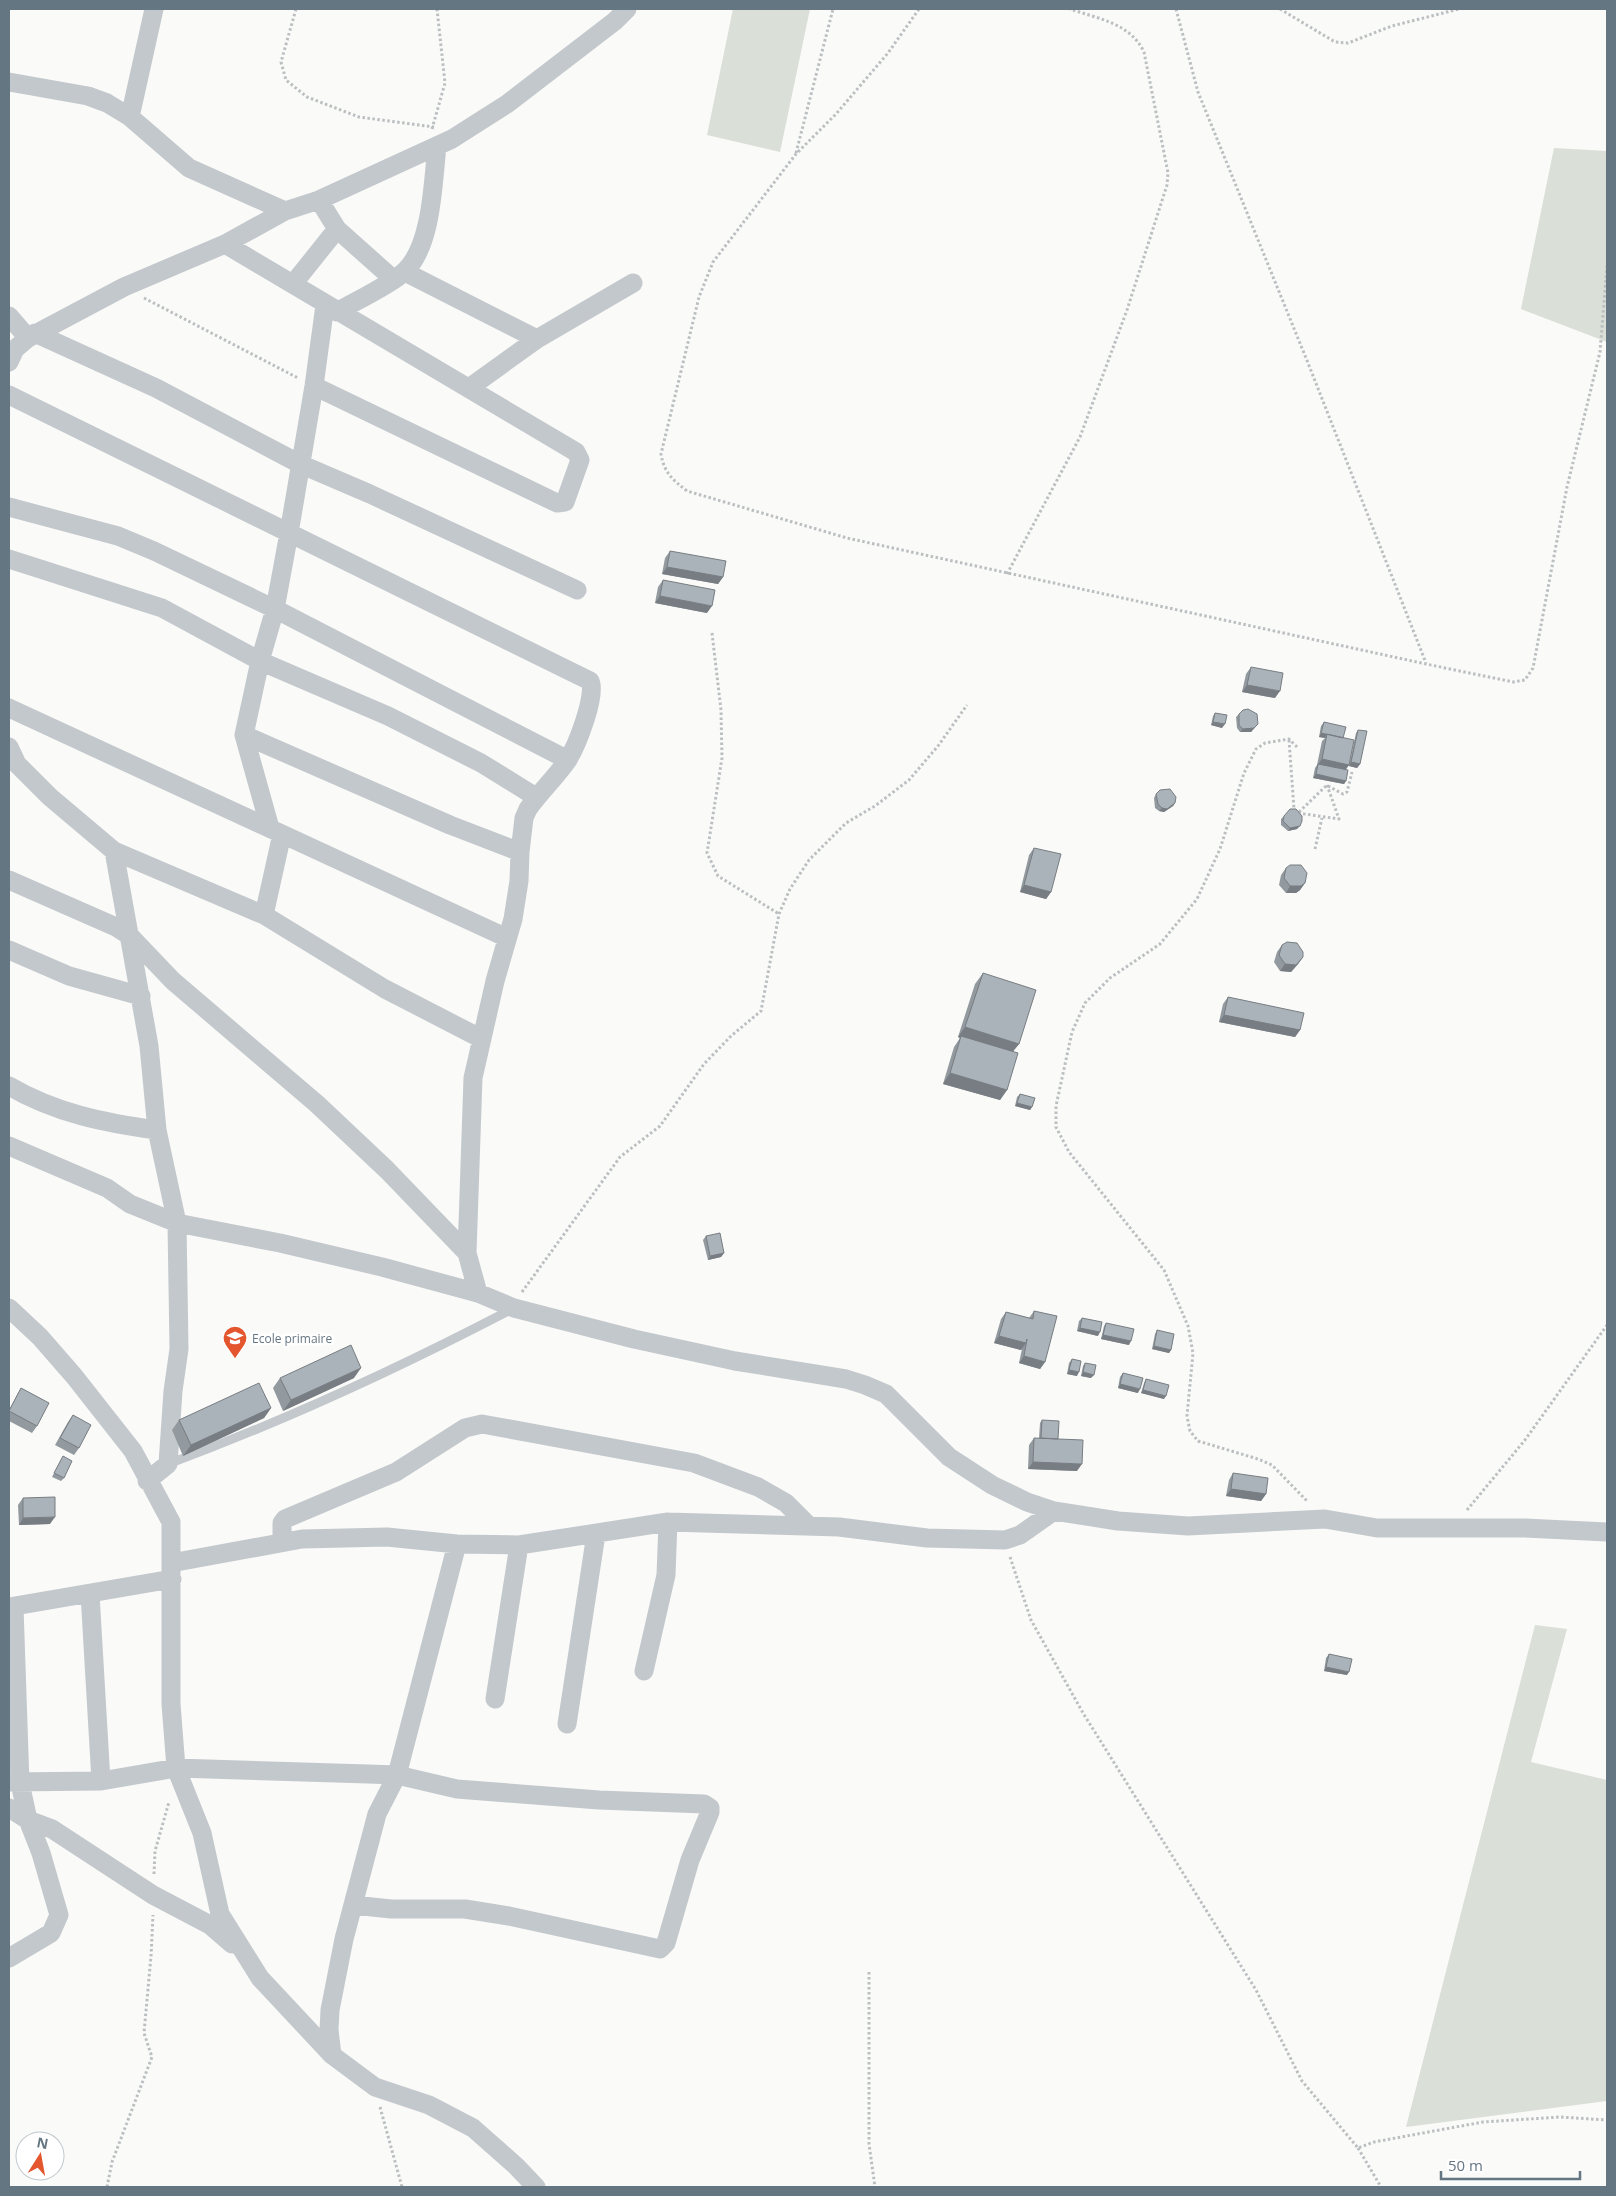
<svg xmlns="http://www.w3.org/2000/svg" width="1616" height="2196" viewBox="0 0 1616 2196" font-family="'Open Sans',sans-serif">
  <rect width="100%" height="100%" fill="#fafaf8"/>
  <path fill="#dadfd7" d="M733 9H810L780 152 707 135Z
    M1554 148 1607 151V342L1521 309Z
    M1535 1625 1567 1629 1531 1762 1607 1780V2101L1406 2127Z"/>
  <g fill="none" stroke-linecap="round" stroke-linejoin="round">
    <path stroke="#bbbfc2" stroke-width="3" stroke-dasharray="2.5 2.5" stroke-linecap="butt" d="M296 9 281 62 286 80 307 97 359 117 434 127
      M919 9 888 53 836 114 796 154 713 262 699 297 661 454C664 473 673 480 687 491L847 538 1426 664 1513 682 1525 680 1533 668 1567 487 1600 352 1607 266
      M1176 9 1198 92 1308 363 1426 663
      M1280 9 1335 42 1348 43 1392 26 1459 9
      M432 129 445 83 437 9
      M796 153 833 9
      M144 298 298 378
      M1007 574 1080 437 1127 310 1167 185 1168 173 1144 52C1130 23 1099 19 1070 9
      M712 633 721 710 722 758 707 853 718 876 779 914
      M1289 740 1294 809 1298 813 1339 819 1327 785
      M1297 747 1289 739 1265 743 1256 749 1244 773 1220 849 1197 899 1160 944 1110 978 1085 1003 1072 1032 1056 1106V1127L1069 1152 1164 1270 1188 1326 1193 1353 1187 1416 1190 1431 1198 1441 1258 1459 1272 1465 1307 1501
      M1328 786 1343 794 1347 792 1352 772
      M1299 812 1327 785
      M1315 849 1322 818
      M522 1292 620 1157 660 1126 704 1064 731 1036 761 1011 779 914 790 889 809 860 846 823 875 806 909 780 938 746 967 705
      M1467 1510 1525 1440 1607 1325
      M1010 1557 1031 1620 1083 1713 1256 1990 1302 2081 1358 2148 1374 2142 1483 2122 1560 2117 1607 2120
      M154 1874 155 1851 169 1802
      M869 1972V2144L875 2187
      M380 2107 402 2187
      M1358 2148 1381 2187
      M107 2187 112 2162 152 2057 144 2033 151 1956 153 1915"/>
    <path stroke="#c3c8cc" stroke-width="9" d="M168 1464C287 1420 401 1367 514 1308"/>
    <path stroke="#c3c8cc" stroke-width="19" d="M9 82 88 96 107 103 130 117 189 168 285 211
      M130 117 154 9
      M337 229 393 279
      M225 244 576 452 580 460 565 502 557 503 314 386
      M405 272 537 339
      M293 284 337 229 319 200
      M337 312C354 302 394 283 406 270 432 244 433 182 437 146
      M9 316 28 338
      M35 333 156 388 300 464 370 494 577 590
      M9 362 15 349 28 338 124 287 225 244 285 211 319 200 452 139 507 104 615 21 627 9
      M469 388 537 339 633 283
      M9 395 590 681C597 695 576 748 567 761 555 778 540 792 528 809L524 818 520 852
      M9 507 118 536 154 551 275 609 568 760
      M9 559 162 608 260 661 388 716 481 763 536 797
      M9 708 507 938
      M244 735 270 828
      M9 747 17 764 50 797 114 851 149 1046 157 1130 177 1223 179 1349 173 1391 168 1464 147 1481
      M114 851 264 915 385 989 482 1039
      M9 880 116 927 130 936 173 981 317 1104 387 1170 467 1253 473 1078 495 981 513 919 519 881 520 852 450 825 244 735 260 661 275 609 289 533 314 386 325 305
      M264 915 282 834
      M9 950 69 976 141 996
      M9 1086C55 1113 105 1123 157 1130
      M9 1146 107 1188 130 1204 177 1223 280 1243 382 1267 478 1293 514 1308 634 1339 735 1361 846 1379 865 1385 886 1394 949 1457 992 1485 1027 1502 1054 1511 1118 1521 1188 1526 1325 1519 1377 1528H1525L1607 1532
      M467 1253 478 1293
      M9 1308 40 1337 74 1376 133 1451 171 1522V1704L176 1768 202 1833 220 1914 260 1978 332 2055 375 2087 429 2105 473 2128 516 2166 536 2187
      M282 1541V1523L285 1519 396 1472 465 1428 482 1424 694 1463 758 1487 786 1503 809 1526
      M171 1563 302 1539 387 1537 457 1544 519 1545 668 1522 839 1527 927 1538 1005 1540 1020 1535 1054 1511
      M90 1594 101 1781
      M9 1607 172 1579
      M644 1671 666 1575 668 1522
      M495 1699 519 1545
      M567 1724 596 1534
      M9 1782 101 1781 176 1768 368 1774 397 1775 457 1789 599 1800 704 1804 710 1808V1812L690 1860 666 1943 660 1949 509 1916 465 1909H391L353 1905
      M9 1808 28 1820 52 1829 153 1895 210 1925 232 1944
      M9 1958 51 1933 59 1915 41 1853 28 1820 20 1783 14 1607
      M332 2055 329 2030 330 2010 344 1939 377 1814 397 1775 457 1544"/>
  </g>
  <path fill="#929a9f" d="M670 551 723 577 718 584 662 574 665 558Z
    M663 580 707 613 655 603 658 587Z
    M1251 667 1275 698 1242 692 1246 674Z
    M1215 713 1222 728 1211 725 1213 716Z
    M1239 714 1258 724 1251 732H1240L1237 728 1236 717Z
    M1324 722 1343 738 1349 765 1345 770 1346 781 1344 784 1313 778 1315 768 1317 765 1322 741 1325 738 1319 737 1321 726Z
    M1358 730 1360 764 1357 768 1349 766 1356 733Z
    M1156 794 1175 803 1173 806 1164 812 1159 811 1155 808 1154 798Z
    M1284 816 1297 829 1288 831 1281 825V819Z
    M1034 848 1051 892 1046 899 1020 892 1029 855Z
    M1286 868 1305 883 1300 890 1296 893H1286L1279 885 1281 875Z
    M1282 945 1303 957 1298 964 1291 972 1280 971 1274 962 1277 952Z
    M983 973 1019 1044 1013 1051 1007 1090 1000 1100 943 1084 954 1047 960 1038 958 1037 975 984Z
    M1228 997 1300 1030 1295 1037 1219 1022 1223 1004Z
    M1020 1094 1032 1107 1030 1110 1015 1106 1017 1097Z
    M706 1236 724 1253 721 1257 708 1260 703 1240Z
    M1034 1311 1045 1362 1040 1369 1019 1363 1022 1349 1021 1350 994 1343 1001 1319 1006 1312 1029 1318Z
    M1082 1318 1098 1336 1077 1331 1079 1321Z
    M1106 1323 1129 1345 1101 1339 1104 1326Z
    M1157 1330 1171 1350 1169 1353 1152 1349 1155 1334Z
    M1072 1359 1077 1376 1067 1374 1069 1363Z
    M1085 1363 1091 1378 1081 1376 1083 1366Z
    M1123 1373 1138 1393 1118 1388 1120 1377Z
    M280 1378H354L283 1411 273 1388Z
    M1146 1379 1164 1399 1141 1393 1144 1383Z
    M21 1388 37 1426 32 1433 9 1421V1410L17 1395Z
    M271 1408 264 1418 183 1456 172 1430 179 1420Z
    M73 1415 79 1448 74 1455 55 1445 68 1422Z
    M1042 1420 1058 1439 1077 1471 1028 1469 1029 1445 1034 1438H1039L1040 1423Z
    M63 1456 64 1478 61 1481 52 1477Z
    M1233 1473 1266 1494 1261 1501 1226 1496 1229 1480Z
    M23 1498 50 1524 19 1525 18 1505Z
    M1329 1654 1347 1675 1324 1671 1326 1658Z"/>
  <path fill="#777d82" d="M667 567 723 577 718 584 662 574Z
    M660 596 712 606 707 613 655 603Z
    M1247 685 1280 691 1275 698 1242 692Z
    M1213 722 1225 724 1222 728 1211 725Z
    M1258 724 1251 732H1240L1243 729Z
    M1321 733 1327 734 1325 738 1319 737Z
    M1322 759 1349 765 1344 772 1317 766Z
    M1351 762 1360 764 1357 768 1349 766Z
    M1316 774 1346 781 1344 784 1313 778Z
    M1175 803 1173 806 1164 812 1159 811 1162 808Z
    M1300 826 1297 829 1288 831 1290 828Z
    M1305 883 1300 890 1296 893H1286L1290 886Z
    M1024 885 1051 892 1046 899 1020 892Z
    M1303 957 1298 964 1291 972 1280 971 1285 964Z
    M1224 1015 1300 1030 1295 1037 1219 1022Z
    M965 1027 1019 1044 1011 1054 961 1036 960 1038 958 1037Z
    M950 1073 1007 1090 1000 1100 943 1084Z
    M1017 1103 1032 1107 1030 1110 1015 1106Z
    M724 1253 721 1257 708 1260 710 1256Z
    M1080 1328 1100 1332 1098 1336 1077 1331Z
    M1103 1335 1131 1341 1129 1345 1101 1339Z
    M999 1336 1026 1343 1021 1350 994 1343Z
    M1154 1346 1171 1350 1169 1353 1152 1349Z
    M1024 1356 1045 1362 1040 1369 1019 1363Z
    M361 1368 354 1378 283 1411 291 1400Z
    M1069 1370 1079 1372 1077 1376 1067 1374Z
    M1083 1372 1094 1375 1091 1378 1081 1376Z
    M1120 1384 1140 1389 1138 1393 1118 1388Z
    M1143 1390 1166 1396 1164 1399 1141 1393Z
    M271 1408 264 1418 183 1456 191 1445Z
    M1033 1462 1082 1464 1077 1471 1028 1469Z
    M1231 1489 1266 1494 1261 1501 1226 1496Z
    M55 1517 50 1524 19 1525 23 1518Z
    M1326 1667 1349 1672 1347 1675 1324 1671Z"/>
  <path fill="#aab3b9" stroke="#777d82" d="M670 551 726 561 723 577 667 567Z
    M663 580 715 590 712 606 660 596Z
    M1251 667 1283 673 1280 691 1247 685Z
    M1248 709 1257 714 1258 724 1254 728 1243 729 1239 725V714L1243 710Z
    M1215 713 1227 715 1225 724 1213 722Z
    M1324 722 1346 727 1343 738 1321 733Z
    M1358 730 1367 731 1360 764 1351 762Z
    M1327 734 1354 740 1349 765 1322 759Z
    M1318 764 1348 770 1346 781 1316 774Z
    M1170 789 1176 797 1175 803 1167 809 1162 808 1158 804 1156 794 1160 790Z
    M1290 809H1296L1302 816V821L1300 826 1290 828 1283 821 1284 816Z
    M1034 848 1061 854 1051 892 1024 885Z
    M1290 865H1301L1307 873 1305 883 1301 886H1290L1284 878 1286 868Z
    M1287 942 1297 943 1303 952V957L1296 965 1285 964 1279 955 1282 945Z
    M983 973 1036 990 1019 1044 965 1027Z
    M1228 997 1304 1013 1300 1030 1224 1015Z
    M961 1036 1018 1053 1007 1090 950 1073Z
    M1020 1094 1035 1098 1032 1107 1017 1103Z
    M720 1233 724 1253 710 1256 706 1236Z
    M1034 1311 1057 1316 1045 1362 1024 1356 1027 1339 1026 1343 999 1336 1006 1312 1033 1319Z
    M1082 1318 1102 1322 1100 1332 1080 1328Z
    M1106 1323 1134 1329 1131 1341 1103 1335Z
    M1157 1330 1174 1334 1171 1350 1154 1346Z
    M351 1345 361 1368 291 1400 280 1378Z
    M1072 1359 1081 1361 1079 1372 1069 1370Z
    M1085 1363 1096 1365 1094 1375 1083 1372Z
    M1123 1373 1143 1378 1140 1389 1120 1384Z
    M1146 1379 1169 1385 1166 1396 1143 1390Z
    M259 1383 271 1408 191 1445 179 1420Z
    M21 1388 49 1403 37 1426 9 1411Z
    M73 1415 91 1425 79 1448 60 1438Z
    M1042 1420 1059 1421 1058 1439 1041 1438Z
    M1034 1438 1083 1440 1082 1464 1033 1462Z
    M63 1456 72 1461 64 1478 54 1473Z
    M1233 1473 1268 1478 1266 1494 1231 1489Z
    M55 1497V1517L23 1518V1498Z
    M1329 1654 1352 1659 1349 1672 1326 1667Z"/>
  <defs>
    <symbol id="school-pin" viewBox="-11 -11 22 30"><path d="M0 17L-7.5 6A9.5 9.5 0 1 1 7.5 6Z" fill="#e4572e" stroke="#fff"/><path d="M0-5L7-2L0 1L-7-2ZM-4 1L0 2.5L4 1V4Q0 6-4 4Z" fill="#fff"/></symbol>
  </defs>
  <g fill-rule="evenodd">
    <use href="#school-pin" x="221" y="1324" width="28" height="38"/>
  </g>
  <g text-anchor="middle" dominant-baseline="central" stroke-width="5" stroke-linejoin="round" paint-order="stroke">
    <g font-size="12" fill="#657683" stroke="#fff" text-anchor="start">
      <text x="252" y="1338">Ecole primaire</text>
    </g>
  </g>
  <rect width="1616" height="2196" fill="none" stroke="#657683" stroke-width="20"/>
  <g transform="translate(40 2156) rotate(11)"><circle r="24" fill="#ffffff" stroke="#c1c8cd"/>
  <path d="M0-4L9 19L0 12L-9 19Z" fill="#e4572e"/>
  <text y="-8" font-size="14" font-weight="bold" text-anchor="middle" fill="#657683">N</text>
  </g>
  <path d="M1441 2171v8h139v-8" fill="none" stroke="#657683" stroke-width="2.5"/>
  <text x="1448" y="2171" font-size="15" fill="#657683" stroke="#ffffff" stroke-width="4" paint-order="stroke">50 m</text>
</svg>
